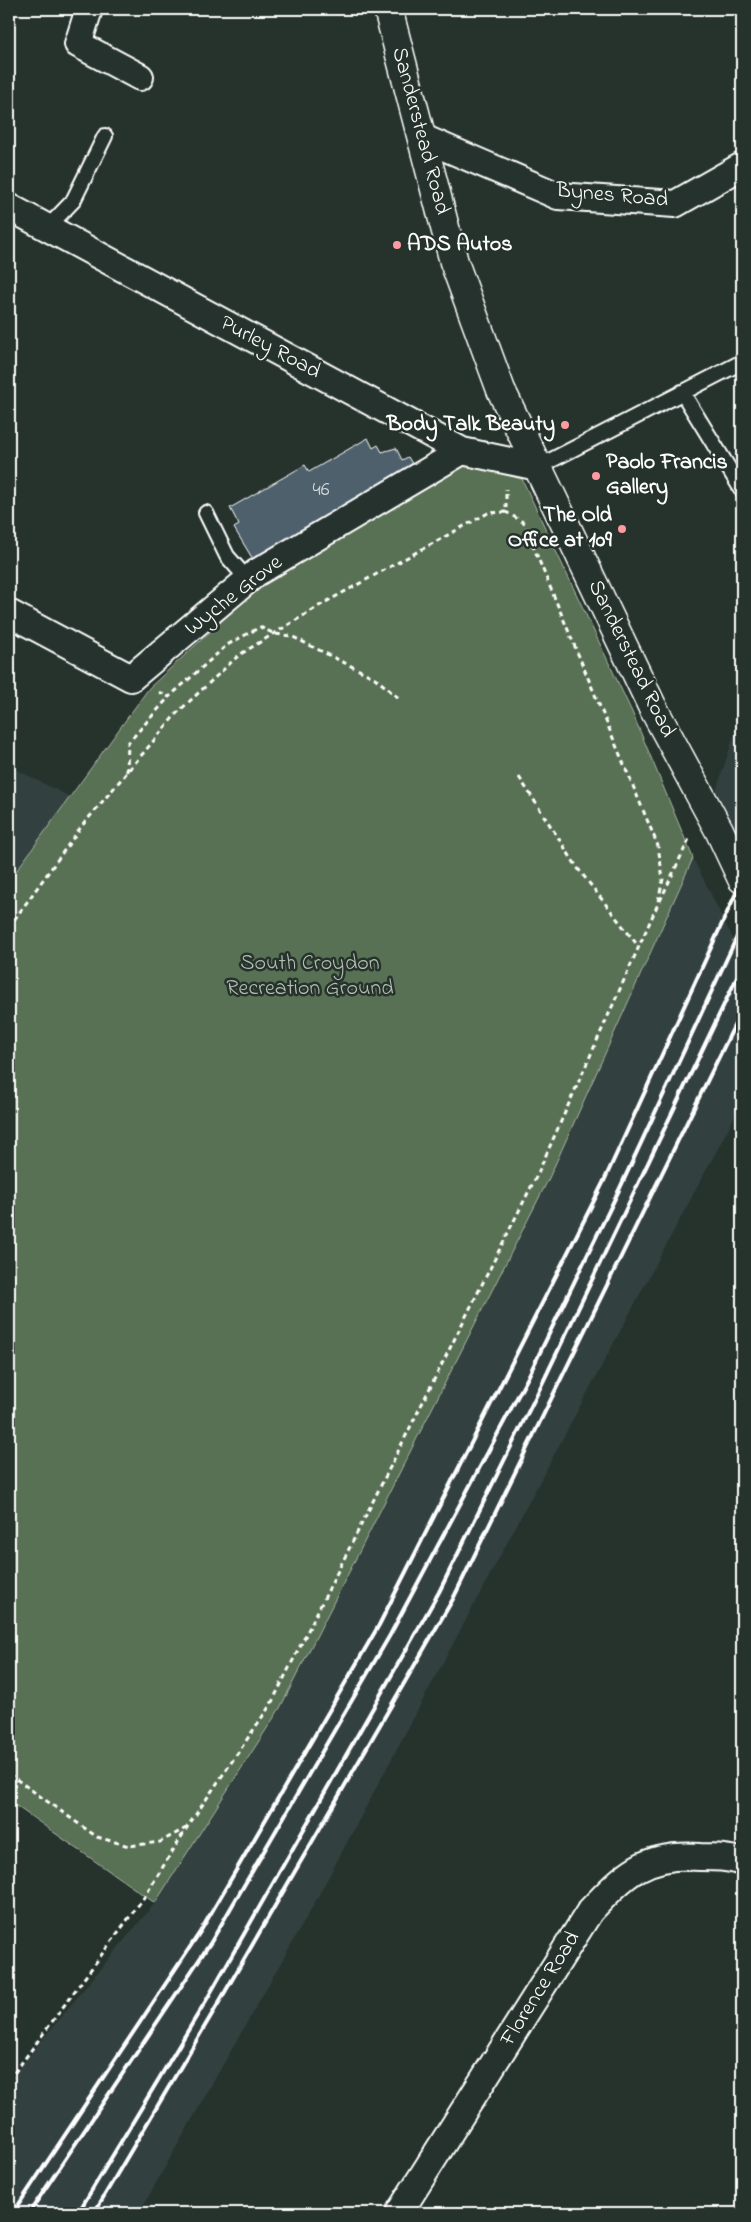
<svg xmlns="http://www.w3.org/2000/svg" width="751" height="2222" viewBox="0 0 751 2222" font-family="'Indie Flower',sans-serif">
  <rect width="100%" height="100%" fill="#26332d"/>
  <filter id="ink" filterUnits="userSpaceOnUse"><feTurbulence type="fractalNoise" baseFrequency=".02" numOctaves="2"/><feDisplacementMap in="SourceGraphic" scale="10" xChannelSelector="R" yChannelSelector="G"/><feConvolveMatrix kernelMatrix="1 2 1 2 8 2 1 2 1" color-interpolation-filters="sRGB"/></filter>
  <g filter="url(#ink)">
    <path fill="#334140" d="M742 711V843L716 791Z
      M9 766 70 797 9 881Z
      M693 858 742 957V1103L314 1904 139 2213H9V2080L155 1903 280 1708 549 1178Z"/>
    <path fill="#586f53" stroke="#acb7a9" d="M464 464 522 479 632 712 693 858 549 1178 280 1708 155 1903 9 1801V881L149 688 261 585Z"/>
    <path fill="#50616d" stroke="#fff" d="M368 438 373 448 378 445 382 452 396 448 402 460 408 457 416 470 254 561 234 528 239 525 230 508 305 465 309 472Z"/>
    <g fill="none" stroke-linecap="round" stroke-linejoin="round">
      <defs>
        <path id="service" d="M47 228 73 201 105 136
          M682 392 742 490
          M538 467 742 362
          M206 513 227 556 248 580"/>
        <path id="minor" d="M89 9 78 44 140 77
          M423 138 558 196 675 204 742 166
          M9 207 462 451 538 467
          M9 613 131 678 256 573 462 451
          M399 2213 590 1911C626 1873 645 1853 700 1857 715 1857 728 1857 742 1862"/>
        <path id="secondary" d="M388 9 454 262 501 390 652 706 719 830 742 879"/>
      </defs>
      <use href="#service" stroke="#fff" stroke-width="18"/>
      <use href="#minor" stroke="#fff" stroke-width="30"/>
      <use href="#secondary" stroke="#fff" stroke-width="31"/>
      <path stroke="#fff" stroke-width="3" stroke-dasharray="5 4" stroke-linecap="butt" d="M159 692 169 697 227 645 260 627 275 634 291 636 375 678 401 700
        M127 772 128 743 169 697
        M519 777 579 870 639 947
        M660 901 689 839
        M9 927 81 827 177 713 239 655 324 603 488 513 506 512V489
        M9 1774 97 1837 129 1846 160 1842 186 1828
        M9 2080 145 1896 188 1826 271 1704 538 1173 657 906 663 879 658 846 523 522 506 512"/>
      <use href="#service" stroke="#26332d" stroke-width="14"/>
      <use href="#minor" stroke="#26332d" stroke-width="26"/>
      <use href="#secondary" stroke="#26332d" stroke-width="28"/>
      <path stroke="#fff" stroke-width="4" d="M13 2213 200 1932 379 1625 604 1181 742 880
        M29 2213 211 1942 390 1635 528 1377 620 1188 742 926
        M78 2213 207 1999 439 1592 542 1384 742 967
        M94 2213 218 2004 453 1599 742 1010"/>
    </g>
  </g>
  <g fill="#ff9aa2" stroke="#26332d" stroke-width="2">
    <circle cx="397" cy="245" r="5"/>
    <circle cx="565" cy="425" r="5"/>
    <circle cx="596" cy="476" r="5"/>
    <circle cx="622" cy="529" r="5"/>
  </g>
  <g text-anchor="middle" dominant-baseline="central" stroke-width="5" stroke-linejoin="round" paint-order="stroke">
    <g font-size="20" fill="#d3d8da">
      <text x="321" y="490">46</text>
    </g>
    <g font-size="22" fill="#fff" stroke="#26332d">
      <text transform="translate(420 131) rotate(75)">Sanderstead Road</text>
      <text transform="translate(612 196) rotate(5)">Bynes Road</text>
      <text transform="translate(270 348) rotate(28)">Purley Road</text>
      <text transform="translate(234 596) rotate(-38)">Wyche Grove</text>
      <text transform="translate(631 659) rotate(64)">Sanderstead Road</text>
      <text transform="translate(541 1989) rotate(-58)">Florence Road</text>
    </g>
    <g font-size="22" font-weight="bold" fill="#fff" stroke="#26332d" text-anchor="start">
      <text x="407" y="245">ADS Autos</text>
      <text x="555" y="425" text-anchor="end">Body Talk Beauty</text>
      <text x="606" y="463">Paolo Francis<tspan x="606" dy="25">Gallery</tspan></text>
      <text x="612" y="516" text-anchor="end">The Old<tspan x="612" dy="25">Office at 109</tspan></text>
    </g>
    <g font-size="22" fill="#b4beb2" stroke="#26332d">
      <text x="310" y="964">South Croydon<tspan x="310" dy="25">Recreation Ground</tspan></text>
    </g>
  </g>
  <rect width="751" height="2222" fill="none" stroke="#26332d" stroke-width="30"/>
  <rect x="15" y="15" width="721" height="2192" fill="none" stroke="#fff" stroke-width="2" filter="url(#ink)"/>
</svg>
